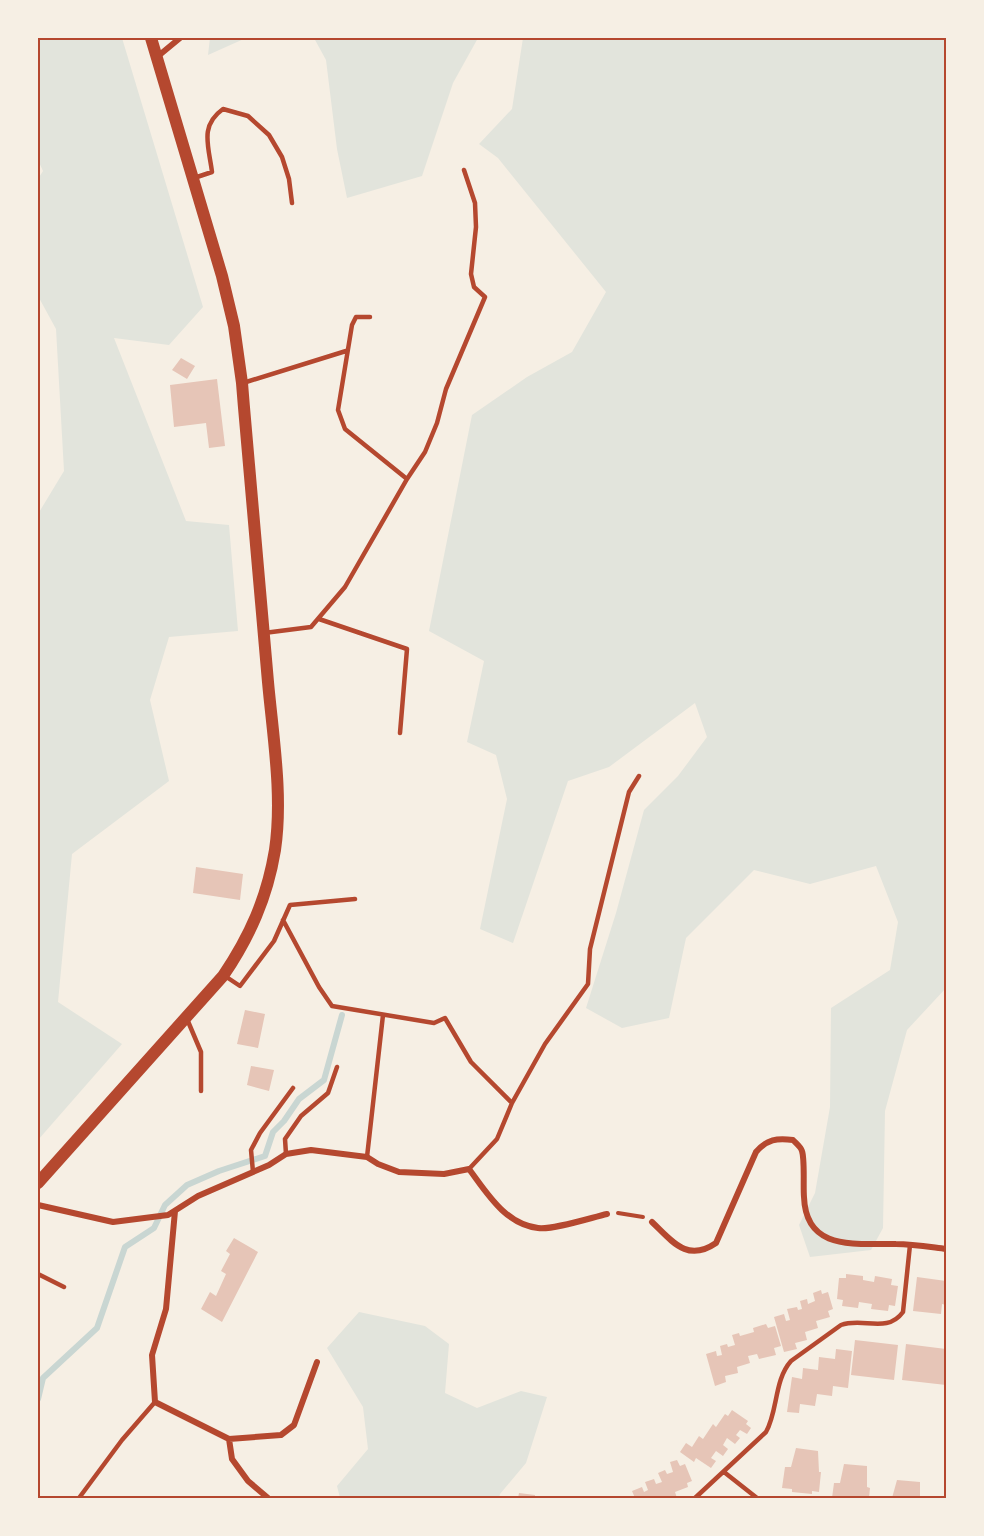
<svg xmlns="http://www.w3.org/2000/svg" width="984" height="1536" viewBox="0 0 984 1536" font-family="Overpass,sans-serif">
  <rect width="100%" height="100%" fill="#f6efe4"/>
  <path fill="#e2e4dc" d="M38 38H122L203 307 169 345 114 338 186 521 229 525 238 631 169 637 150 700 169 781 72 854 58 1002 122 1044 38 1140V514L64 471 56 329 38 296V179L43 171 38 160Z
    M210 38H246L208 55Z
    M314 38H478L453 83 422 176 347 198 337 149 326 60Z
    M523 38H946V988L907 1030 885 1111 883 1228 871 1250 810 1257 799 1225 815 1193 830 1107 831 1008 890 970 898 922 876 866 810 884 754 870 686 938 669 1018 622 1028 586 1008 616 913 644 810 678 776 707 737 695 703 609 767 568 781 513 943 480 929 507 799 496 755 467 742 484 661 429 631 472 415 527 377 572 352 606 292 498 158 479 144 512 109Z
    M359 1312 425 1326 449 1344 445 1393 477 1408 521 1391 547 1397 526 1463 500 1494 499 1498H340L337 1486 368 1449 363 1407 327 1348Z"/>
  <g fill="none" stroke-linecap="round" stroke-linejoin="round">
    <path stroke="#c9d6d2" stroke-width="6" d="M38 1399 43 1378 97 1328 125 1247 154 1228 165 1205 187 1185 219 1171 265 1156 273 1132 284 1121 299 1099 324 1080 342 1015"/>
  </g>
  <path fill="#e6c5b7" d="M181 358 195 366 187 379 172 370Z
    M217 379 225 446 209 448 206 423 174 427 170 385Z
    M196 867 243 874 240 900 193 893Z
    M245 1010 265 1014 258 1048 237 1044Z
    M251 1066 274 1070 269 1091 247 1085Z
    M234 1238 258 1252 222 1322 201 1309 210 1292 216 1296 226 1274 221 1271 230 1254 226 1251Z
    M846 1274 863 1276V1280L874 1282 875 1276 892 1279 891 1285 898 1286 895 1306 889 1305 888 1311 871 1309 872 1304 859 1302 858 1308 842 1306 843 1300 837 1299 839 1278H846Z
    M917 1277 946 1281V1305L942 1304 941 1314 913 1311Z
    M821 1290 822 1294 828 1292 833 1309 828 1311 830 1317 816 1321 818 1328 805 1332 807 1340 795 1343 797 1349 784 1352 774 1317 784 1314 786 1321 790 1320 787 1309 797 1307 798 1310 802 1309 800 1301 807 1299 808 1304 815 1301 813 1293Z
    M766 1324 768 1328 775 1326 781 1346 774 1348 776 1355 759 1359 757 1354 748 1356 750 1363 737 1367 738 1373 725 1376 726 1382 715 1386 706 1354 716 1351 717 1356 722 1355 720 1346 727 1344 728 1347 735 1345 732 1335 739 1333 740 1336 754 1332 753 1328Z
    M855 1340 898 1345 894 1380 851 1375Z
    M906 1344 946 1349V1385L902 1380Z
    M836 1349 852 1351 848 1388 833 1386 832 1396 817 1394 815 1406 800 1404 799 1413 787 1412 792 1377 802 1379 803 1368 818 1370 819 1357 835 1359Z
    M732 1410 748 1421 746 1424 751 1428 747 1434 740 1430 736 1435 740 1438 735 1444 727 1438 723 1445 728 1449 723 1456 716 1451 711 1458 716 1461 711 1468 696 1458 694 1462 680 1452 686 1443 692 1447 699 1436 703 1439 713 1424 716 1427 725 1414 728 1416Z
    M796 1448 818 1451 819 1472H821L819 1492 812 1491V1494L792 1492V1489L782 1488 785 1467H791Z
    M677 1460 680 1466 685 1464 692 1481 687 1483 688 1487 675 1492 677 1498H635L632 1491 642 1487 644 1492 648 1490 645 1482 654 1479 656 1484 662 1482 658 1473 665 1470 667 1474 673 1472 670 1462Z
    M844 1464 867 1466V1487L870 1488 869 1498H832L834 1483H840Z
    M897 1480 920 1482V1498H892Z
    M519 1493 535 1495V1498H518Z"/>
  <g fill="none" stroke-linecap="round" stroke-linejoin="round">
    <path stroke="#b5482f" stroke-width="4" d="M618 1213 643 1217"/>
    <path stroke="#b5482f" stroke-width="4.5" d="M194 178 212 172C209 147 199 126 223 109L248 116 269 135 282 157 289 179 292 203
      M370 317H356L352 325 338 410 345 429 407 479
      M243 383 346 351
      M319 619 407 649 400 733
      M264 633 311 627 345 587 407 479 425 452 437 423 446 389 485 297 474 287 471 274 476 227 475 203 464 170
      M283 920 319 987 332 1006 434 1023 445 1018 471 1062 512 1103
      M225 976 240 986 274 941 290 905 355 899
      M187 1019 201 1052V1091
      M286 1154 285 1139 301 1116 328 1093 337 1067
      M367 1157 383 1015
      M469 1169 497 1139 512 1103 545 1044 588 984 590 949 629 792 639 776
      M253 1172 251 1150 260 1133 293 1088
      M38 1274 64 1287
      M724 1472 757 1498
      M79 1498 122 1440 155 1402
      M695 1498 766 1432C778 1411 774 1380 791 1361L841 1325C863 1317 887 1334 903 1312L910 1245"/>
    <path stroke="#b5482f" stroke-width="6" d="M157 57 180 38
      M38 1205 113 1222 168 1215 198 1196 269 1165 286 1154 311 1150 367 1157 378 1164 399 1172 444 1174 469 1169C487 1193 505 1224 538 1228 553 1230 590 1218 607 1214
      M175 1211 166 1309 152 1355 155 1402 229 1439 281 1435 294 1425 317 1362
      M652 1222C672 1241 687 1263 716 1243L756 1152C767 1139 777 1138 793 1140 796 1143 801 1147 802 1151 805 1160 803 1186 804 1197 806 1252 856 1243 896 1244 913 1244 930 1247 946 1249
      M229 1439 232 1459 248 1481 268 1498"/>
    <path stroke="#b5482f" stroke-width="12" d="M38 1183 223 976C250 936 267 898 275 850 283 796 273 737 268 682 259 583 250 483 242 383L234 326 222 276 151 38"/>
  </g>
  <rect width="984" height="1536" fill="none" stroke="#f6efe4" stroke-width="78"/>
  <rect x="39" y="39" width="906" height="1458" fill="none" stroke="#b5482f" stroke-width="2"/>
</svg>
